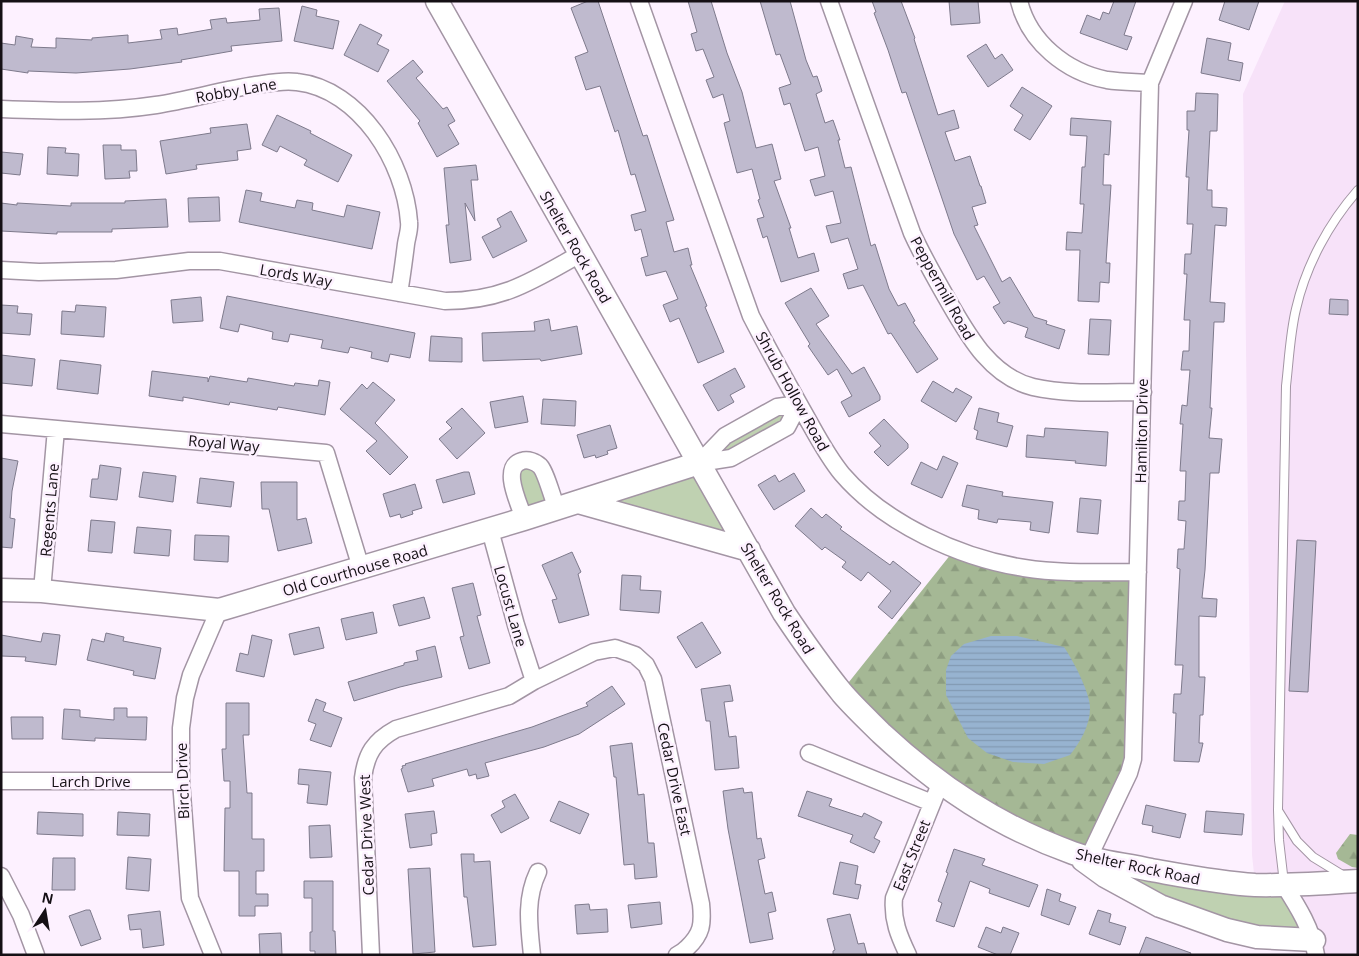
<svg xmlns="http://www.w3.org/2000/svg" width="1359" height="956" viewBox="0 0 1359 956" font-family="'Open Sans',sans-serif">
  <defs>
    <pattern id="forest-firs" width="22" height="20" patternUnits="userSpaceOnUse" patternTransform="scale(1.25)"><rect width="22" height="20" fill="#a5b895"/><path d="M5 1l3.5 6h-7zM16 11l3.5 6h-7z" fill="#8d9d80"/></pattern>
    <pattern id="water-rules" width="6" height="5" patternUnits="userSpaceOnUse" patternTransform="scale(1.25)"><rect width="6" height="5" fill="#97b3d0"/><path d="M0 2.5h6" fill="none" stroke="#8199b2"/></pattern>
  </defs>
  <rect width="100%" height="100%" fill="#fdf1ff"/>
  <path fill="#f7e2f9" d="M1285 1H1358V955H1316L1255 883 1252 855 1243 94Z"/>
  <path fill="#bfd1b1" d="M799 404 787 427 699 463 749 550 578 502 699 463 725 436Z
    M532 461 557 509 524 519 511 479Z
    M1105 876 1284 885 1314 940 1257 937Z"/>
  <path fill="url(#forest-firs)" d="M955 549 980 559 1138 572 1133 765 1089 857 979 810 841 692Z
    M1350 834 1358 835V868L1352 867 1338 859 1336 853Z"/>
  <path fill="url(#water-rules)" d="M991 636H1017L1064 647C1073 660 1090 693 1090 708 1090 726 1080 742 1070 755L1044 764 1013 762 987 753 968 738 946 695V670L951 656 964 644Z"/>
  <path fill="#bfbace" stroke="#7e7a8c" d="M588 1H598L643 136 647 135 674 220 666 222 674 252 688 248 692 265H690L707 306 705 307 724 352 698 363 679 318 670 322 663 305 678 299 666 271 646 276 641 258 648 256 641 229 635 231 631 215 646 211 635 174 631 175 618 130 615 132 600 86 586 90 575 57 588 52 571 8Z
    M688 1H711L727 53 742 92 756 148 772 144 781 179 774 181 791 228H789L798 258 814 253 819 271 781 282 767 236 763 238 757 219 764 217 758 200 760 199 752 169 737 173 724 123 730 121 723 94 713 98 706 80 714 77 703 49 696 51 691 34 697 32Z
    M760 1H790L806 60 813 77 817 76 822 91 816 94 825 123 833 120 840 140H838L845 168 851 167 871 246 875 244 889 289 898 306 905 303 915 321 913 322 938 359 917 373 891 333 888 334 863 285 848 289 843 274 858 269 848 238 831 243 826 226 841 223 833 191 815 196 810 180 825 176 818 147 805 151 790 103 784 105 779 88 791 84 780 54 776 55Z
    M872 1H901L915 38 914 39 938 115 954 110 959 128 945 132 955 161 970 156 980 186H981L986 203 972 207 978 225 974 226 1002 282 1010 277 1034 317 1047 321 1046 324 1065 330 1059 349 1025 337 1028 328 1008 321 1004 324 993 307 1000 303 984 276 977 280 954 234 906 92 902 93 888 50 874 13 876 12Z
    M949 1H978L980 23 951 25Z
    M1114 1H1136L1124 35 1132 37 1127 50 1080 33 1087 15 1100 20 1103 12 1109 14Z
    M1225 1H1259L1249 30 1219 20Z
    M302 6 317 10 316 16 339 21 333 49 294 41Z
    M279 8 282 41 231 46 232 51 181 60 182 62 130 69 76 73 28 71V73L1 69V43L15 45 16 36 33 39 31 47 56 48V38L92 40V38L128 35V43L162 39 160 30 177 28 178 35 212 29 210 20 226 18 227 23 260 20 259 9Z
    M360 24 382 35 377 44 389 50 378 72 344 55Z
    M1207 38 1231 43 1228 60 1243 63 1240 81 1201 73Z
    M986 44 995 59 1002 54 1013 70 988 87 967 56Z
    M413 60 423 72 416 78 443 109 447 107 455 121 448 125 459 144 437 157 418 123 420 121 387 81Z
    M1022 87 1052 106 1030 140 1014 130 1023 115 1010 106Z
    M1196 93 1218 94 1217 131H1210L1207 190H1212V207L1227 208 1226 226 1215 225 1210 302 1225 303 1224 322H1214L1210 408H1212L1209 438 1222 439 1219 473H1210L1205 570 1202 598 1217 599 1216 617 1199 616V677H1205L1203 715H1200L1199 743H1203L1199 762 1174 761 1176 713H1173L1174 694H1181L1183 665H1175L1180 569 1177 568 1178 549H1184L1186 521 1178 520 1179 501H1185L1186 471H1180L1183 424H1180L1182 405 1187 406 1190 370H1181L1183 351H1189L1190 320H1184L1187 274H1184L1185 254H1191L1193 224H1187L1189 177H1186L1189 130H1187V111H1195Z
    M277 115 311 131 310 133 352 155 338 182 304 165 307 160 280 146 277 152 262 145Z
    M1071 118 1111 121 1109 155 1104 154 1103 185H1111L1106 263H1110L1109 283 1100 282 1099 302 1078 301 1080 250H1066L1067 232 1082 233 1084 204H1080L1082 167H1085L1087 136 1070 135Z
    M247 124 251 149 237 151 238 160 196 165 197 169 166 174 160 141 211 133 210 128Z
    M103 145H121V150H136L137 171H129L130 178 105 179Z
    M48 147 66 148 65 153 79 154 78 176 47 174Z
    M1 152 23 154 20 175 1 173Z
    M476 165 478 180H471L475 221 465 203 471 260 450 263 446 225H449L444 168Z
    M246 190 262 193 260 201 295 208 297 200 313 203 312 210 344 217 347 205 380 212 372 249 239 222Z
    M219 197 220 221 189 222 188 198Z
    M166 199 168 227 112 229V232H57V234L1 231V203L17 205V203L71 206V203H125V201Z
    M511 211 527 241 493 258 482 237 501 227 497 219Z
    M811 288 829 316 816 324 852 374 864 367 880 396V400L849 417 841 402 852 396 837 369 828 375 808 346 810 344 785 303Z
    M227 296 415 333 410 358 390 354 388 362 371 358 372 352 350 347 348 353 321 348 323 340 290 334 288 342 272 339 273 332 240 324 238 332 220 328Z
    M201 297 203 321 173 323 171 300Z
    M1330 299 1348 300V315L1329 314Z
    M1 305 18 306 17 313 32 314 30 335 1 333Z
    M76 305 106 307 104 337 61 334 62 311 75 312Z
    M549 319 551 331 577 326 582 354 541 361 540 359 483 361 482 333 535 331 534 322Z
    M1090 319 1111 320 1109 355 1088 354Z
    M431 336 462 338V362L429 361Z
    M1 355 35 359 32 386 1 383Z
    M60 360 101 365 98 394 57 389Z
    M735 368 745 387 730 395 734 402 718 411 703 385Z
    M152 371 208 378V382L210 376 247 382 248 378 294 386 295 383 318 386 319 380 330 382 325 415 278 407 277 410 230 402 229 405 183 397V401L149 396Z
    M933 381 953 393 956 388 972 397 956 422 921 401Z
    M373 382 395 400 375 423 408 457 390 475 366 451 377 441 340 409 362 384 367 389Z
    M523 396 528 422 495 428 490 402Z
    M543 399 576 401 575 426 541 424Z
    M462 408 485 433 457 459 439 439 452 428 446 422Z
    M979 408 999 413 997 422 1013 426 1007 447 976 439 978 431 974 429Z
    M884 419 908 444V448L888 466 874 452 881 446 869 433Z
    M610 425 617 448 607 451 608 454 596 458 595 455 584 458 577 435Z
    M1045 428 1108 432 1106 466 1075 463 1076 461 1026 457 1027 435 1044 437Z
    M943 456 958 463 942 498 911 484 921 462 937 470Z
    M1 458 18 461 12 491 10 518 15 519 12 548 1 547Z
    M100 465 121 468 117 500 90 497 92 479H98Z
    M143 472 176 476 173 502 139 497Z
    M464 472H469L475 494 443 503 436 480Z
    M794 473 805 491 774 510 758 485 775 475 779 482Z
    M200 478 234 482 231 507 197 503Z
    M261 482H297V520L306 518 312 543 278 551 269 509H262Z
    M415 484 422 508 412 511 413 514 401 518 400 514 390 517 383 494Z
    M967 485 1003 492 1002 496 1053 502 1049 533 1030 530 1031 522 998 519 997 523 978 519 979 510 962 506Z
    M1080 498 1101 500 1098 534 1077 532Z
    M811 508 822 518 826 514 842 527 840 529 890 565 893 561 921 583 892 619 878 607 891 591 868 572 861 581 842 567 846 562 825 547 822 550 795 526Z
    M91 520 115 522 112 553 88 551Z
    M137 527 171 530 169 556 134 553Z
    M195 535 229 536 228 562 194 560Z
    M1297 540 1316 541 1308 692 1289 691Z
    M572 552 581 572 578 574 589 615 559 623 552 600 557 599 542 565Z
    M622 575 641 576 640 590 661 591 659 613 620 610Z
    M473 583 481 615 477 616 490 663 469 669 460 637 464 636 452 588Z
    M424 597 430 618 399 626 393 605Z
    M373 612 377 633 346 640 341 619Z
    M702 622 721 653 696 668 677 637Z
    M319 627 324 648 294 655 289 634Z
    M43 633 60 635 56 665 25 661 26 657 1 656V635L41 642Z
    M106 633 124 637 123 641 161 648 155 679 133 675 134 671 87 660 92 639 104 642Z
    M252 635 272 640 264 677 236 671 240 653 248 655Z
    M435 646 442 677 400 687 354 701 348 682 404 665V663L418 660 416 651Z
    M730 685 733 701 724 702 729 737 736 736 739 768 715 770 710 721H706L701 689Z
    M612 686 625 704 579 734 544 747 485 763 489 776 477 779 476 774 469 776 467 769 432 779 434 786 408 792 401 769 403 768 402 766 406 765 405 764 532 727 588 706 586 703Z
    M316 699 326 703 323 711 342 718 331 747 310 740 316 724 308 721Z
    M226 703H249V735H243L247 793H252V839H264V871H256V894H268V906H255V916H239V871H224L225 808H230V781H224L222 749H226Z
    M114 708H127V717H147L146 740 95 738V741L62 739 64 709 80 710V717L114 720Z
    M11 717H43V739H12Z
    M632 743 638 795 644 794 648 843H654L657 877 635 879 634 864 624 865 616 777H614L610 746Z
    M299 769 331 772 327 805 307 803 309 785 298 784Z
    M743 788 744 793 752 792 757 839 761 838 765 858 758 860 765 894 772 892 776 911 768 913 773 939 750 943 728 829 723 791Z
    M807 791 832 799 829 806 862 817 864 813 882 822 874 838 880 841 874 853 850 842 853 835 798 816Z
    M515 794 529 818 501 833 491 815 505 807 502 801Z
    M559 801 589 814 580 834 550 821Z
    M1146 805 1186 814 1180 838 1152 832 1153 826 1142 824Z
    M434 811 437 833 431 834 432 845 410 848 405 814Z
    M1206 811 1244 814 1242 835 1204 832Z
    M38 812 83 814V836L37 834Z
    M118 812 150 814 149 836 117 835Z
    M330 825 332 857 310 858 309 826Z
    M954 849 985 859 982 865 1038 885 1029 907 989 893 990 889 970 881 954 927 936 921 942 903 938 901 948 873 946 872Z
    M461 854H474V862L490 861 496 945 473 947 467 897H464Z
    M128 857 151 859 149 891 126 889Z
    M53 858H75V890H52Z
    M840 862 858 866 855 884 861 885 858 899 833 894Z
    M430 868 435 952 413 954 408 869Z
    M304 881H333V931H335L336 955H315V951H310V932H312V898H304Z
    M1047 889 1061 894 1059 901 1076 907 1069 925 1041 915Z
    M660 902 662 924 631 928 628 905Z
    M589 904 590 910 607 909 608 932 577 934 575 905Z
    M86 910H90L101 939 81 946 69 916Z
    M1098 910 1111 914 1109 922 1126 927 1120 945 1089 934Z
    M160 911 164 945 143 948 141 929 130 930 128 915Z
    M850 914 858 944 864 943 867 955H833V951L835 950 827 919Z
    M986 927 1001 933 1003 927 1019 933 1010 955H998L978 947Z
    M281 933 282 955H260L259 934Z
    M1146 937 1191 953 1190 955H1139Z"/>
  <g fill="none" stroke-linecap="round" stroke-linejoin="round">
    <defs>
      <path id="lane" d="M1279 812 1297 841 1313 857 1344 876
        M1284 883 1279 840 1278 810 1286 386C1289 360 1290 334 1296 309 1306 265 1329 223 1358 190"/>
      <path id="street" d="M639 1 751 316C768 349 786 381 804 413 816 434 827 456 842 474 885 524 960 558 1024 568 1061 574 1101 572 1138 572
        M829 1 912 233C922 255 934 276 946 297 967 333 989 376 1033 387 1068 395 1107 392 1143 392
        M1019 1C1029 42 1066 72 1107 80 1121 82 1136 82 1150 83
        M1 109C53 111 104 113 156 105 189 100 222 90 256 85 269 83 283 80 297 82 360 89 405 163 409 222 410 229 407 237 406 244 404 260 402 276 399 293
        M1 270 39 272 116 270 189 261H220L445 301C503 301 532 281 580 254
        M799 404 787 427 731 458 699 463 725 436 777 407Z
        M1 424 326 453 361 568
        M524 519C520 505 500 467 522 461 528 459 536 462 540 466 546 472 553 500 557 509
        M490 530 516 625 534 681
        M42 591 56 429
        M809 753 932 803
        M1 781H181
        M1089 857 1129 773 1133 759 1150 83 1184 1
        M1 876 21 915 36 955
        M1284 885C1298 907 1312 929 1316 955
        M213 955 190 898 181 781V728L185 698 191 675 219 610
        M371 955 363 778C366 754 374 741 396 729L509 696 534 681 594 652 615 648 635 655 646 665 653 679 701 904C703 924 702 934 687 948 684 951 682 953 677 955
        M532 955C529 926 525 899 538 872
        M908 955C899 936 892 920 894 898L940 784"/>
      <path id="secondary" d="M437 1 784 613C802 640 821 667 842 693 854 707 868 720 881 733 939 787 998 826 1073 853 1097 862 1125 864 1151 870 1185 876 1220 883 1255 885 1290 886 1324 883 1358 881
        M578 502 749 550
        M1 590 42 591 219 610 524 519 699 463
        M1083 860 1105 876 1160 906 1227 930 1257 937 1314 940"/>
    </defs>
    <use href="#lane" stroke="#a395a4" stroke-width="10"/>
    <use href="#street" stroke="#a395a4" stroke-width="19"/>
    <use href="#secondary" stroke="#a395a4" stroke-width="25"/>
    <use href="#lane" stroke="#fff" stroke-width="8"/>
    <use href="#street" stroke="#fff" stroke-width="16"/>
    <use href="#secondary" stroke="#fff" stroke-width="22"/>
  </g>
  <g text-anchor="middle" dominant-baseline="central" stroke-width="5" stroke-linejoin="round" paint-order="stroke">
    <g font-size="15" fill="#151015" stroke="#fdf1ff">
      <text transform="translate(236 90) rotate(-10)">Robby Lane</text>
      <text transform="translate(576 247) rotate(60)">Shelter Rock Road</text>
      <text transform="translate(296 275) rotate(10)">Lords Way</text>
      <text transform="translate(943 288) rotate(61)">Peppermill Road</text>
      <text transform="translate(793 391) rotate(61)">Shrub Hollow Road</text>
      <text transform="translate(1141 431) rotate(-89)">Hamilton Drive</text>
      <text transform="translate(224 443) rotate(5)">Royal Way</text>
      <text transform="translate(49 510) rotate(-85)">Regents Lane</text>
      <text transform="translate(355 570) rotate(-16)">Old Courthouse Road</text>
      <text transform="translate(778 598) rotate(59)">Shelter Rock Road</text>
      <text transform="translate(511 606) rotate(74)">Locust Lane</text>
      <text transform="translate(675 779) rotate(78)">Cedar Drive East</text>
      <text x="91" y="781">Larch Drive</text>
      <text transform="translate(182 781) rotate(-92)">Birch Drive</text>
      <text transform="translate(366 835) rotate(-92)">Cedar Drive West</text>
      <text transform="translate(911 855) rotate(-68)">East Street</text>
      <text transform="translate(1138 866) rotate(12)">Shelter Rock Road</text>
    </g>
  </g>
  <rect width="1359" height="956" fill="none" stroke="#151015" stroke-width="5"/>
  <g transform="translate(45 911) rotate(12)" stroke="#fdf1ff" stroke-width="4" paint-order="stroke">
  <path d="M0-4L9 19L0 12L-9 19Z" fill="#151015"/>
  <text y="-8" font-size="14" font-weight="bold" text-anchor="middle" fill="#151015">N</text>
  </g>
</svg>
